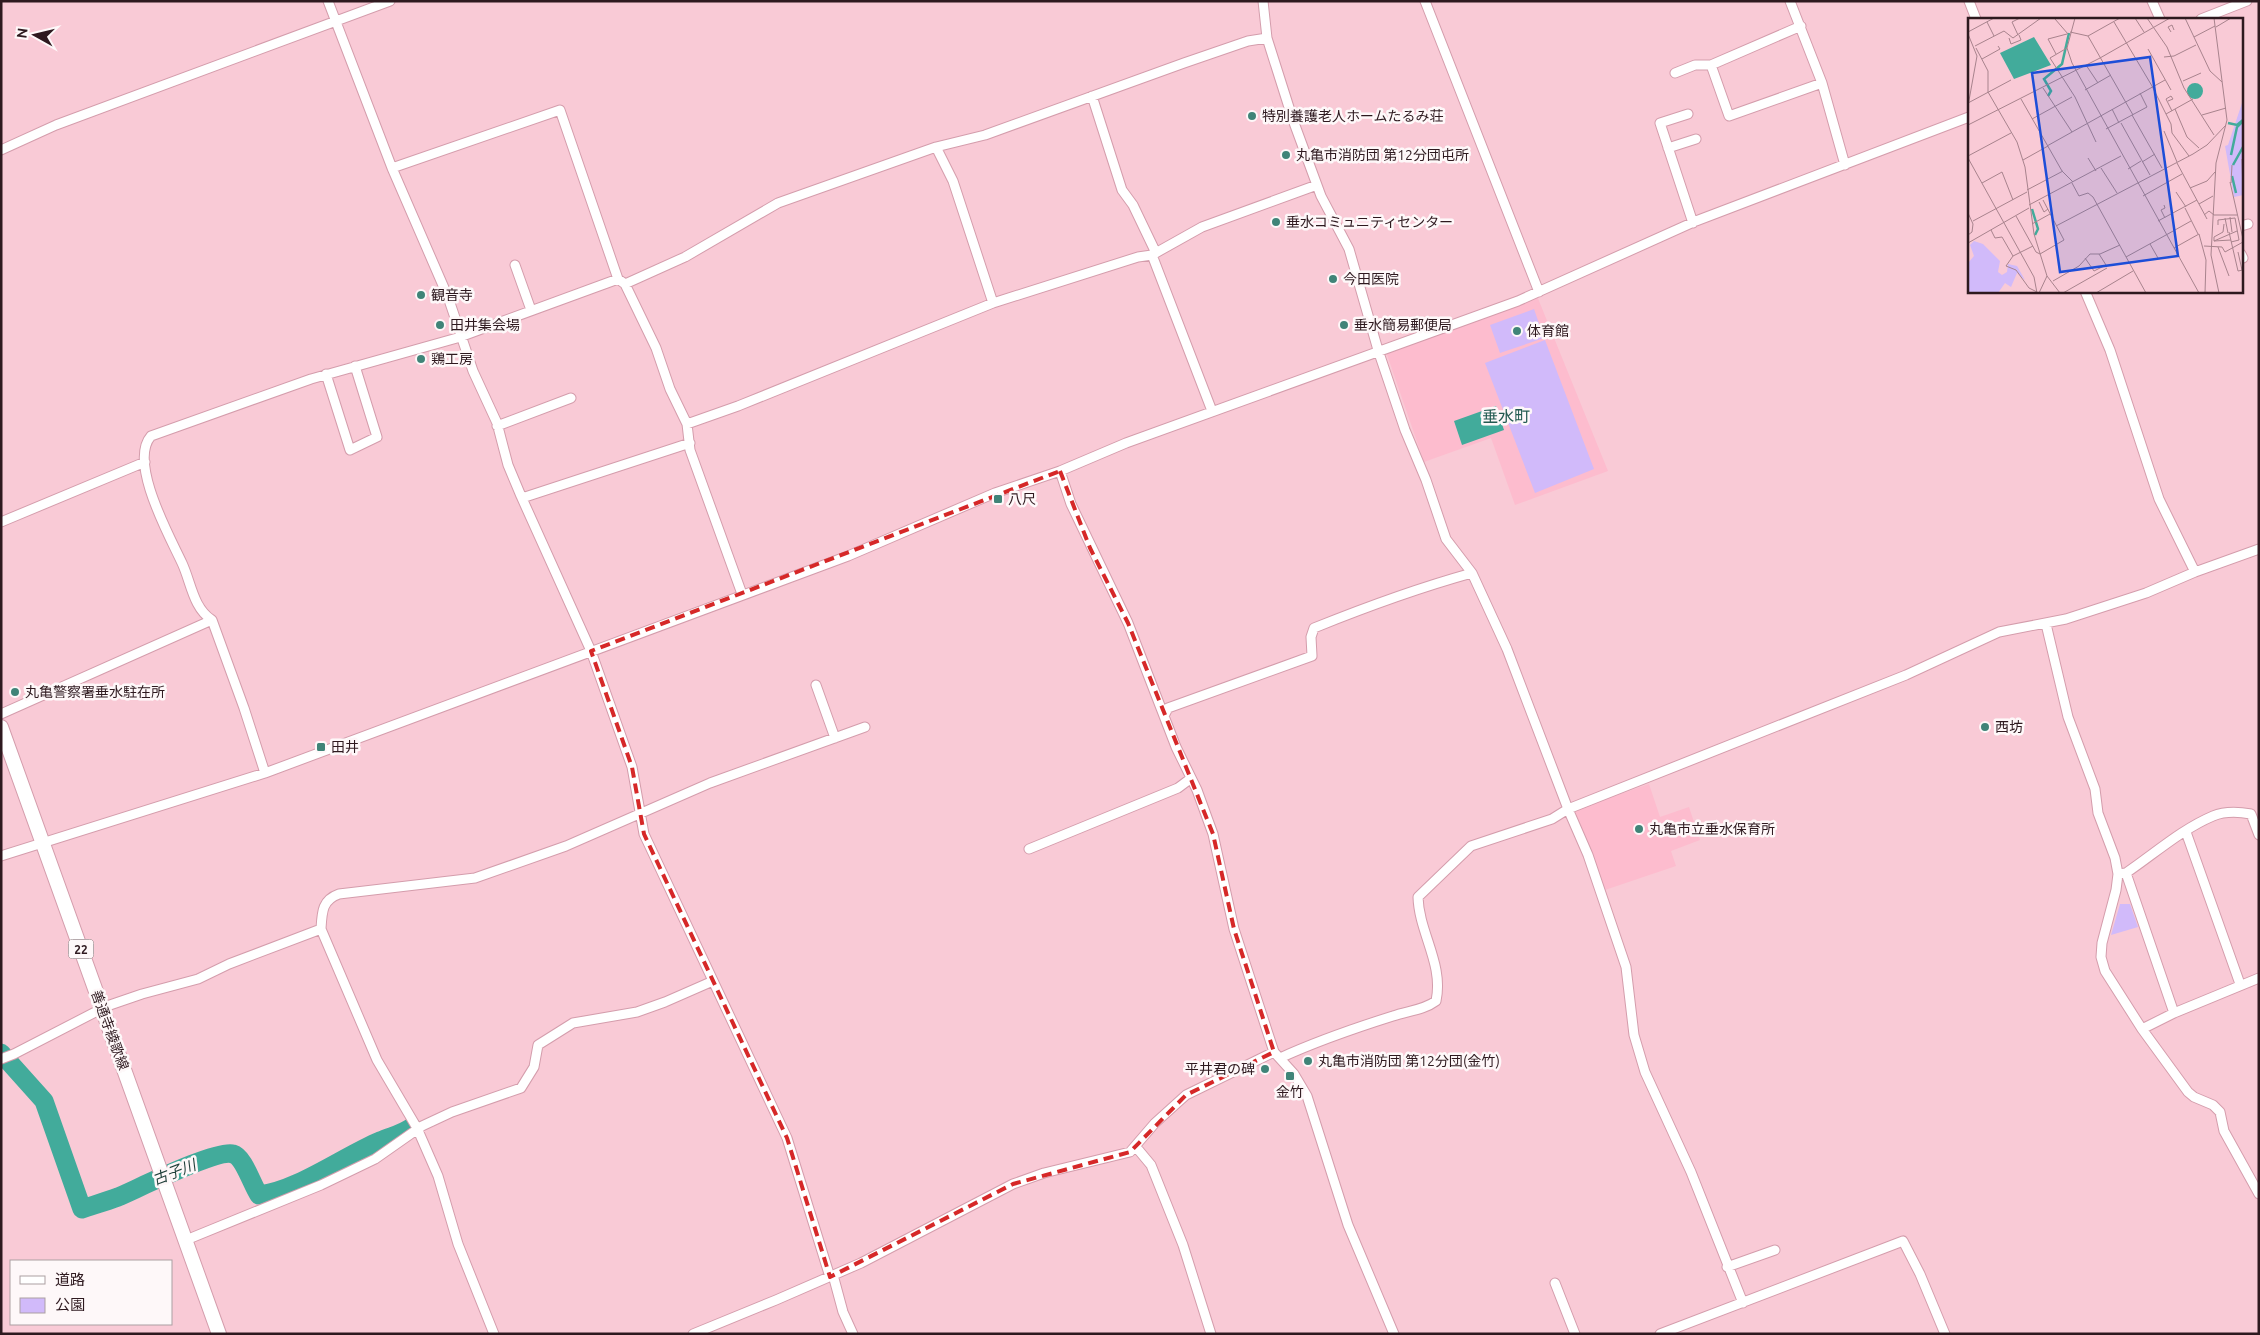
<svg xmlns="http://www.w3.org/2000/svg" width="2260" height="1335" viewBox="0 0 2260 1335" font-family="Ubuntu,'Noto Sans JP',sans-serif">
  <rect width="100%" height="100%" fill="#f9cad6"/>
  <path fill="#fdbcce" d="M1537 296 1608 471 1515 505 1491 438 1424 462 1385 349Z
    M1649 784 1660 817 1689 807 1700 840 1671 851 1676 866 1602 891 1575 810Z"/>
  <path fill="#d1bafa" d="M1534 309 1544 338 1500 353 1490 325Z
    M1545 340 1594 469 1535 493 1485 363Z
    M2120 904H2130L2138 927 2111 935Z"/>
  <path fill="#42ab9b" d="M1496 406 1504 430 1462 445 1454 421Z"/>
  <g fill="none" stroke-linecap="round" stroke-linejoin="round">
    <path stroke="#42ab9b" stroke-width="19" d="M1 1053 44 1101 82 1209C94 1205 107 1201 118 1197 137 1189 217 1149 233 1154 244 1157 252 1185 259 1195 297 1191 344 1156 380 1141 391 1136 401 1135 412 1127"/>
    <defs>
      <path id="minor" d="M328 1 392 168 448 297 473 371 497 423 508 465 521 496 591 651 632 767 644 834 787 1138 830 1277
        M1263 1 1267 38 1293 120 1321 196 1349 249 1378 350 1405 430 1426 480 1446 539 1472 573 1507 649 1568 809 1588 855 1626 967 1634 1035 1645 1072 1691 1172 1743 1303
        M1425 1 1539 292
        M1790 1 1822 83 1845 165
        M1969 1 1976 19
        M2152 1 2160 19
        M2201 19 2247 1
        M1711 65 1801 26
        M1675 73 1695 65H1711L1729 116 1822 83
        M1092 96 1122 190 1133 205 1156 253
        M1688 114 1660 123 1693 223
        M936 147 953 181 993 303
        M1668 148 1696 139
        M1 150 56 125 390 1
        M392 168 560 110 618 279 625 284 656 348 670 389 687 424 690 450 742 594
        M2241 226 2248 224
        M2241 254 2243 258
        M1152 255 1212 411
        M515 265 531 310
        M625 284 685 257 778 203 936 147 985 135 1184 63 1248 41 1267 38
        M2085 291 2110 350 2159 499 2195 572
        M326 374 350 450 377 437 355 366
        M687 424 738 406 993 303 1138 257 1152 255 1202 227 1317 185
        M497 426 571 398
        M1060 471 1071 504 1128 623 1176 747 1197 790 1213 834 1234 929 1274 1052 1294 1074 1307 1096 1348 1225 1394 1334
        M522 498 690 443
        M1 522 145 462
        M2046 624 2068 717 2095 789 2098 813 2115 858 2118 874 2116 890 2102 943 2101 957 2105 971 2142 1029 2188 1092 2194 1097 2213 1105 2220 1112 2224 1131 2259 1194
        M816 685 835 738
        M1 714 212 620
        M1164 716 1168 708 1312 656 1311 637 1314 628C1366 607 1418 588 1472 573
        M265 773 244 708 212 620C193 608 191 582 182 563 170 537 128 462 151 436L311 379 457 338 618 279
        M2186 832 2240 984
        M1029 849 1178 788 1190 779
        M1 856 265 773 848 556 995 493 1060 471 1126 443 1518 301 1696 221 1969 117
        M2126 873 2174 1013
        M2118 874 2126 873C2154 854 2182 829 2213 816 2225 811 2240 812 2251 814L2259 835
        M2142 1029 2174 1013 2259 978
        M1280 1058C1317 1041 1355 1028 1393 1016 1407 1011 1424 1010 1436 1001 1444 964 1419 933 1418 897L1471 846 1552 819 1568 809 1906 675 1999 632 2066 619 2146 593 2195 572 2259 549
        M1 1059 14 1054 107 1006 142 994 198 979 229 964 321 929
        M1136 1147 1151 1165 1183 1245 1211 1334
        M186 1240 321 1185 375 1159 422 1126 452 1112 521 1088 534 1067 538 1045 573 1023 637 1012 665 1002 713 981
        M1727 1267 1775 1250
        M833 1275 843 1312 853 1334
        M1555 1283 1575 1334
        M494 1334 458 1244 438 1176 417 1128 377 1060 321 929C322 912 322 900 339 894L475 878 566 846 710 783 865 727
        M693 1334 776 1300 861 1263 1013 1184 1044 1173 1130 1152 1155 1123 1186 1095 1274 1052
        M1660 1334 1903 1241 1920 1274 1945 1334"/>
      <path id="primary" d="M1 727 219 1334"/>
    </defs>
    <use href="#minor" stroke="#d49dac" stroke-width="11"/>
    <use href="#primary" stroke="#d49dac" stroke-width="16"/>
    <use href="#minor" stroke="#fff" stroke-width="9"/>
    <use href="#primary" stroke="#fff" stroke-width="14"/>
  </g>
  <path fill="none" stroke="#d62828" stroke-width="4" stroke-dasharray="10 6" stroke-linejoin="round" d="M1060 471 1090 548 1128 623 1213 834 1234 929 1274 1052 1186 1095 1130 1152 1013 1184 830 1277 787 1138 644 834 632 767 591 651Z"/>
  <g fill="#408478" stroke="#fef8f9" stroke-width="2">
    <circle cx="1252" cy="116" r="5"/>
    <circle cx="1286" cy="155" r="5"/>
    <circle cx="1276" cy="222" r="5"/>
    <circle cx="1333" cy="279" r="5"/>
    <circle cx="421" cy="295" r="5"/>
    <circle cx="440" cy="325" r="5"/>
    <circle cx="1344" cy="325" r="5"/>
    <circle cx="1517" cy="331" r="5"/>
    <circle cx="421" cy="359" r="5"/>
    <rect x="993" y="494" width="10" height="10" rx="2.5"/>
    <circle cx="15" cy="692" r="5"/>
    <circle cx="1985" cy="727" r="5"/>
    <rect x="316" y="742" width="10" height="10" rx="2.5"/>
    <circle cx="1639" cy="829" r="5"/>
    <circle cx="1308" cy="1061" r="5"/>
    <circle cx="1265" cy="1069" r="5"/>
    <rect x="1285" y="1071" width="10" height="10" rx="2.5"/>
  </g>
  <g text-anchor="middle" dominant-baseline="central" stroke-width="5" stroke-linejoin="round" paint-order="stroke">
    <rect fill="#fef8f9" stroke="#6c5c60" stroke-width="1" x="68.5" y="939.5" width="25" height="19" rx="4"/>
    <g font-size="12" font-weight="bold" fill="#2e191f">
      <text x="81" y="949">22</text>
    </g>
    <g font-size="14" fill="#2e191f" stroke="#fef8f9" text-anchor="start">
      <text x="1262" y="116">特別養護老人ホームたるみ荘</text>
      <text x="1296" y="155">丸亀市消防団 第12分団屯所</text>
      <text x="1286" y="222">垂水コミュニティセンター</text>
      <text x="1343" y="279">今田医院</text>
      <text x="431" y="295">観音寺</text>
      <text x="450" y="325">田井集会場</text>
      <text x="1354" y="325">垂水簡易郵便局</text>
      <text x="1527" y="331">体育館</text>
      <text x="431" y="359">鶏工房</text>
      <text x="1008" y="499">八尺</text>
      <text x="25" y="692">丸亀警察署垂水駐在所</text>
      <text x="1995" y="727">西坊</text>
      <text x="331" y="747">田井</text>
      <text x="1649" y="829">丸亀市立垂水保育所</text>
      <text x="1318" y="1061">丸亀市消防団 第12分団(金竹)</text>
      <text x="1255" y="1069" text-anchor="end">平井君の碑</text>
      <text x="1290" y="1092" text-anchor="middle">金竹</text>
    </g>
    <g font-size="14" fill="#2e191f" stroke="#fef8f9">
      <text transform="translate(110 1030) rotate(70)">善通寺綾歌線</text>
    </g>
    <g font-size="15" font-style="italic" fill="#1f3f39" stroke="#fef8f9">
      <text transform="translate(174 1172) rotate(-21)">古子川</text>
    </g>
    <g font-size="16" fill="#235a51" stroke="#fef8f9">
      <text x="1506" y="416">垂水町</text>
    </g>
  </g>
  <g transform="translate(1968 18)">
    <rect width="275" height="275" fill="#f9cad6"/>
    <path d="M275 82V177L266 179 257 128 260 127ZM6 223 15 226 32 243 30 254 34 257 39 254 40 246 49 248 57 262 49 255 43 269 37 265 30 275H0V245L6 238 2 227Z" fill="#d1bafa"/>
    <path d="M66 19 83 47 46 61 32 35ZM219 73a8 8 0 1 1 16 0a8 8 0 1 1-16 0Z" fill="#42ab9b"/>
    <path fill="none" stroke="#42ab9b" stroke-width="2.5" d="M80 78 83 73 76 61 94 46 101 15M260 105 269 107 275 102M263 137 269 109 275 103M265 147 275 129M264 158 268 175M64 191 70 211 67 217"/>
    <path fill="none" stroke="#a8838d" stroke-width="1" d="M107 0 99 30 104 45 231 275M167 0 176 14M179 0 199 29 216 70 246 117M217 0 242 53 254 64M246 0 259 102 248 145 243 237 251 275M87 1 100 16M19 4 26 18M146 4 184 68 203 106 204 115 221 138M248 9 263 0M0 14 26 0M102 14 120 18 152 0M203 14 200 9 204 7 206 12M0 16 9 38 0 88M50 17 44 4 52 0M120 18 165 97M226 19 247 8M41 20 43 26 53 22 51 17M7 28 36 13 45 20 73 0M8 30 20 53V74L49 124 57 149 66 216 79 258M99 30 82 40 107 79 128 124M180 31 203 72M88 36 80 21 99 16M196 39 206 38 228 27M14 41 32 31 30 28M118 47 130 65M215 63 233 55M75 70 104 114M117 72 143 57M53 81 94 153 105 164M200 83 205 81 203 78 198 81 204 93M0 85 43 62M144 91 151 105M207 91 219 119 231 130M198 96 225 81M164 97 194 150M234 97 258 90M64 101 104 79M153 105 182 157M0 107 132 40 202 0M138 111 179 89 172 75M196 113 209 144M79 128 197 62M0 138 43 115M0 140 66 259 69 275M120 140 128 153M274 141 275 177M55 142 80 128M174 144 187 136M209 145 239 201M133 150 149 175M160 151 173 143M262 164 275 221M14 165 34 154 45 182M104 165 111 178 120 175 125 179 178 275M263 165 264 147M222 170 239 163 247 154M59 172 95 153M208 174 218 189M175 178 214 156M71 184 76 194 80 191M231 186 245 178M61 187 153 138M196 187 197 190 193 192 197 200M217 190 230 216M0 195 5 206 4 214 0 217M236 197 241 193 246 197H269M48 198 68 234 72 236 96 222 75 182M262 199 264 214M257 200 260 215M5 203 59 174M190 203 229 182M64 206 82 196M256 206 255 214 246 219V223L263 222M250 207V202L267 200 271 222 263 224M88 208 225 136 239 127 258 107M23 212 27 220 34 219 45 238M261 214 270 253 275 252M198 217 223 203M246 223 269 213M0 225 61 190M182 226 190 240M65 228 45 238 38 248 48 252 61 270 69 274M236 228 254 229 257 234 275 224M250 229 261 258M206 230 231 216 238 242 237 275M270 234 274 252M158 239 198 217M117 240 126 253 138 247 131 236M85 263 111 248 122 236H132L152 227M71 275 79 258 92 275M95 275 139 250M128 275 165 253"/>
    <path fill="#1d4ed8" fill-opacity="0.15" stroke="#1d4ed8" stroke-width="2.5" d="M182 39 210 238 92 254 64 55Z"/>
    <rect width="275" height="275" fill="none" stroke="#2e191f" stroke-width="2.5"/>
  </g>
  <rect width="2260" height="1335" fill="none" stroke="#2e191f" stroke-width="5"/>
  <rect x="10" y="1260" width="162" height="65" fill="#fef8f9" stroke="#ab9fa2"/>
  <rect x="20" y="1276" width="25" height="8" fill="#ffffff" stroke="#ab9fa2"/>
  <text x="55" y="1285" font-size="15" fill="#2e191f">道路</text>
  <rect x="20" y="1298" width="25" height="15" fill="#d1bafa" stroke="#ab9fa2"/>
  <text x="55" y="1310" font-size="15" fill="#2e191f">公園</text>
  <g transform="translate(35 35) rotate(278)" stroke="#fef8f9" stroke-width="4" paint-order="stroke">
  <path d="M0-4L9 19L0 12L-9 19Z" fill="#2e191f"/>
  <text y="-8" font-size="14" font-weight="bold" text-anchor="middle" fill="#2e191f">N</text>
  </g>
</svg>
